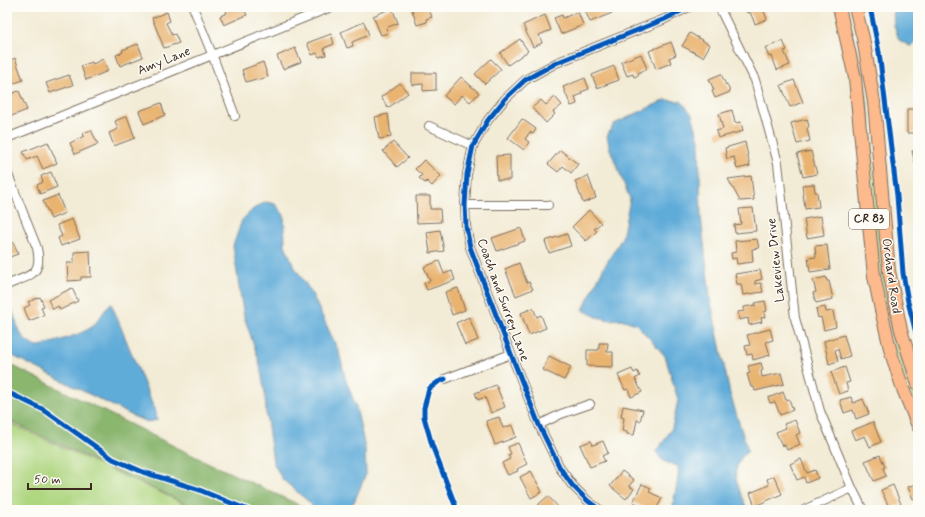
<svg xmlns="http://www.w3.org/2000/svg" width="925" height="517" viewBox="0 0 925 517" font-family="Mynerve,sans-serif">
  <rect width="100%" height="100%" fill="#fdfcf7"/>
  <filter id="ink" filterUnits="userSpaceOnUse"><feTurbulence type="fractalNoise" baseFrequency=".025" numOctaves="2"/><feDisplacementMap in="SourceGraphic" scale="8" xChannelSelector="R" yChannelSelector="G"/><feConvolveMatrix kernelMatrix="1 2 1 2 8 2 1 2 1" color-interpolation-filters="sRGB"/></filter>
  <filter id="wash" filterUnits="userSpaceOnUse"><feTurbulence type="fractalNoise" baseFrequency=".012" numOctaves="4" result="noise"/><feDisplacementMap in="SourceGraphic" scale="16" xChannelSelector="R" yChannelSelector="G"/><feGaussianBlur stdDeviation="0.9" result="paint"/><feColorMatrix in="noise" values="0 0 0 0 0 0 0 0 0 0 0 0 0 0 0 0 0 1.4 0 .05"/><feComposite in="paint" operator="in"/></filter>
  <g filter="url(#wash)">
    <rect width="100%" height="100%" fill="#f2ebd5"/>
    <path fill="#aed57f" stroke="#74804e" d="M850 32H852L867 98 871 129 883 261 888 296 900 347 918 399V412L902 369 891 334 881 280Z
      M7 422 198 510H7Z"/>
    <path fill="#8ab66e" stroke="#627046" d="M7 363 194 456 310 510H200L7 420Z"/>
    <path fill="#60acd9" stroke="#4e6b7c" d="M893 7H918V42L910 46 899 40 894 25Z
      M665 100 681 101 692 114 699 140 701 216 710 298 730 394 748 451C725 471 740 487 747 510H673C673 495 680 480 678 466 667 463 661 462 656 451L664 441 672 428 678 400 665 356 650 339 636 324 621 319 610 320 597 317 583 310 603 269 622 238 630 199 610 149 607 136 614 124Z
      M266 202 275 204 284 215 285 245 294 266 311 292 339 352 346 381 356 406 365 448 366 474 354 502 343 510H314L309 502 282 479 273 462 266 413 265 393 259 361 244 316 240 293 233 246 242 220 253 209Z
      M111 303 156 413 157 420 148 422 135 417 7 353V310L12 309C18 326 18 338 36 347 49 344 84 334 93 326 100 319 104 310 111 303Z"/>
    <g id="blocks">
      <path fill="#e9b370" d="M234 7H243L247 15 224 25 220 16 227 13 226 10Z
        M411 7H428L432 17 426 19 427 22 417 25Z
        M592 7H610L612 13 590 22 585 10Z
        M745 7H762L767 19 755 24 750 12 747 13Z
        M392 8 398 23 386 28 388 33 381 35 373 16Z
        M167 12 170 21 166 23 172 35 175 34 179 43 164 48 152 18Z
        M578 12 583 25 561 34 554 18 562 15 563 18Z
        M545 15 551 30 539 35 542 43 533 47 523 25Z
        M364 22 369 35 352 42 353 46 347 48 341 32Z
        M690 33 710 45 703 57 682 46Z
        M331 34 334 44 324 48 326 55 319 57 317 53 312 55 307 43Z
        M520 39 528 51 508 65 500 53Z
        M783 41 787 50 784 51 790 65 777 70 772 56 769 57 765 48Z
        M671 42 676 55 669 58 671 63 656 69 649 51Z
        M138 44 143 57 120 66 116 55 123 52 122 50Z
        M295 48 301 62 283 69 277 56Z
        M641 54 647 69 638 73 639 75 634 77 633 74 627 76 621 62Z
        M15 58 23 80 7 86V62Z
        M103 59 108 71 86 80 81 66 92 62 93 64Z
        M491 59 501 69 485 84 475 74Z
        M263 62 268 77 257 80 256 79 246 82 242 70Z
        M614 66 619 80 597 88 592 75Z
        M412 73H436V90L423 91V84L412 85Z
        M721 74 726 85 727 84 730 92 715 98 712 91 714 90 709 79Z
        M69 75 73 85 50 93 46 83Z
        M461 77 479 93 470 102 462 95 454 104 444 96Z
        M585 78 589 89 581 92 582 94 575 97 577 104 571 106 563 87Z
        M794 80 803 102 790 107 781 85Z
        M400 83 408 93 388 108 381 97Z
        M19 91 27 110 9 117 7 110 11 108 7 95Z
        M555 97 562 105 553 112 555 114 546 123 532 108 541 100 546 105Z
        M161 103 165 115 144 124 139 111Z
        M907 109H918V133H907Z
        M732 110 735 123 741 122 743 131 718 138 716 131 723 129 719 114Z
        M388 114 391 137 379 139 375 117Z
        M127 116 135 138 114 146 109 133 118 129 115 121Z
        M522 119 536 129 533 134 530 132 525 139 529 142 524 150 508 138Z
        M807 119 809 126 807 129 810 141 797 144 791 123Z
        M91 130 98 144 75 154 70 143 84 136 83 133Z
        M48 142 57 163 43 169 37 156 27 160 23 152Z
        M393 142 408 158 397 167 383 151Z
        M745 142 750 166 737 169 734 157 727 159 725 148Z
        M918 149V169L917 170 912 151Z
        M560 150 578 164 571 173 563 166 558 172 548 164Z
        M811 151 817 174 803 177 797 154Z
        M510 155V180H497L496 156Z
        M424 160 441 176 432 186 427 181 425 183 419 178 422 175 415 169Z
        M51 172 57 187 40 194 37 185 43 182 41 176Z
        M588 176 596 198 583 203 575 181Z
        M751 176 754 200 740 201 728 179Z
        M814 184 815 192H817L819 207 805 209 802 185Z
        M58 195 65 213 51 219 43 201Z
        M416 196H430V209H440L441 222 417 223Z
        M753 208 756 231 735 233 734 225 741 224 739 209Z
        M589 210 601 223 594 229 597 231 586 241 572 227Z
        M821 216 824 235 807 238 804 219Z
        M72 219 80 239 61 246 58 238 62 236 57 225Z
        M521 228 525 241 497 251 492 238Z
        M440 230 444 251 430 253 427 232Z
        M567 234 571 246 549 253 545 241Z
        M7 239 9 244 13 242 18 254 7 258Z
        M757 239 759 248 752 249 753 262 737 264 736 258 732 259 731 253 736 252 735 241Z
        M827 245 830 269 810 272 808 258 816 257 815 246Z
        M90 251 91 277H81V280L68 281 67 263H74V252Z
        M439 261 444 274 452 271 455 280 427 290 424 283 430 281 424 267Z
        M519 263 527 283 529 282 533 289 516 296 505 269Z
        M760 270 762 279 755 281V284L761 283 763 292 743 295 741 284H737L735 274Z
        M826 277 827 281H829L833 299 816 303 813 293 816 292 813 280Z
        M72 288 78 301 60 310 58 306 53 309 48 300Z
        M458 288 465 310 452 315 445 292Z
        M40 297 44 306 41 307 44 315 29 321 24 308 30 305 28 302Z
        M765 301 767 311 764 312 765 317 761 318 762 322 749 325 748 318 739 320 738 312 744 311V307L756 305 755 303Z
        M825 307 826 312 833 311 836 327 824 330 821 317 818 318 816 309Z
        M533 308 537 317 541 315 546 328 529 335 521 313Z
        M469 317 478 340 465 345 456 323Z
        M770 329 773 340 766 342 770 355 753 360 752 354 747 355 745 346 750 345 747 335Z
        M844 335 850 356 841 359 838 349 835 350 838 361 829 364 824 341Z
        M599 343H608L607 352H613V367L587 366V350H599Z
        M549 356 571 367 564 380 543 370Z
        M761 363 763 370 761 371 762 377 781 373 784 384 755 391 754 387H751L747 374 750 373 748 366Z
        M845 367 850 382 846 383 848 391 839 394 831 372Z
        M632 369 634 373 637 371 640 376 635 379 642 392 631 397 628 389 625 390 618 375Z
        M496 385 505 407 491 413 485 397 478 400 475 393Z
        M783 392 786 400 789 399 793 410 780 415 775 402 770 403 768 398Z
        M851 397 853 403 863 399 869 414 856 419 853 410 844 413 840 400Z
        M623 406 643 410 640 421 637 420 634 435 627 434V432L622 431 624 418 621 417Z
        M499 417 503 428 512 425 516 437 495 445 486 421Z
        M795 420 800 433 796 435 800 444 787 450 785 445 782 446 776 432 786 428 784 424Z
        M873 422 881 442 870 447 865 436 855 440 851 431Z
        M591 441 593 445 603 441 608 453 602 456 605 461 590 467 580 445Z
        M518 443 527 464 517 469 518 471 508 475 502 463 510 459 508 455 511 454 508 447Z
        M880 455 885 467 883 468 886 476 874 481 865 461Z
        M801 459 807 473 815 470 818 478 806 483 804 477 797 480 790 464Z
        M531 471 542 492 531 498 520 477Z
        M622 471 634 480 629 486 634 489 626 499 610 486Z
        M774 476 782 494 755 506 750 493 769 485 767 479Z
        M918 483V496L913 499 908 487Z
        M642 484 651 488 649 492 662 498 656 510H650L633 502Z
        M893 485 901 504 890 509 881 490Z
        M548 496 561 510H543L538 505Z"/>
    </g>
  </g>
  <g filter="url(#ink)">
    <use href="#blocks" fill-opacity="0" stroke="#7b6e5e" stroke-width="1"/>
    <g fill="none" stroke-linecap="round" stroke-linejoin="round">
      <defs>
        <path id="minor" d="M193 7 212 54 235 116
          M719 7 755 80 778 163 795 318 820 411 852 488 863 510
          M429 126 473 146
          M7 138 331 7
          M7 172 37 248C43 276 29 275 7 285
          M465 205H548
          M445 379 511 354
          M539 425 561 414 590 404
          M600 510 588 501 572 485 560 468 539 425 511 354 470 247 466 226 465 205 467 174 473 146 488 120 505 99 525 80 556 63 665 19 689 7
          M804 510 852 488"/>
        <path id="primary" d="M839 7 855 78 874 276 881 310 891 353 903 389 918 426
          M855 7 863 38 874 102 889 271 901 330 918 384"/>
      </defs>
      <use href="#minor" stroke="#7b6e5e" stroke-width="10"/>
      <use href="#primary" stroke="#7b6e5e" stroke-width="14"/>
      <use href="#minor" stroke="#fff" stroke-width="8"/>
      <use href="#primary" stroke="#fcba8d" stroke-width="12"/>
      <defs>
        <path id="cycleway" d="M870 7 879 52 897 196 903 273 908 302 918 341
          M445 379 438 382 429 389 424 408V417L432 445 457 510
          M7 392 44 410 113 459 143 472 197 489 248 510
          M600 510 588 501 572 485 560 468 539 425 511 354 470 247 466 226 465 205 467 174 473 146 488 120 505 99 525 80 556 63 665 19 689 7"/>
      </defs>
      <use href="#cycleway" stroke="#fdfcf7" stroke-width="8"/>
      <use href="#cycleway" stroke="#0057b8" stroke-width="5"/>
    </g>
  </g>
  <g text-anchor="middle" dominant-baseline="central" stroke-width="3" stroke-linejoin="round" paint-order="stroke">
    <rect fill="#fdfcf7" stroke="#75695f" stroke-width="1" x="849" y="209" width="40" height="20" rx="3"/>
    <g font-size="12" font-weight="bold" fill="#3b2a1e">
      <text x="869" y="219">CR 83</text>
    </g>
    <g font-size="13" fill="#3b2a1e" stroke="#fdfcf7">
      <text transform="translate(164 61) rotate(-22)">Amy Lane</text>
      <text transform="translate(776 260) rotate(-96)">Lakeview Drive</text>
      <text transform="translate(891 276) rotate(82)">Orchard Road</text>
      <text transform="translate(503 300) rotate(70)">Coach and Surrey Lane</text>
    </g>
  </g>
  <rect width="925" height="517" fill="none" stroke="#fdfcf7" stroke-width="24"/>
  <path d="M28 483v6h63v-6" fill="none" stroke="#3b2a1e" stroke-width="2"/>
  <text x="34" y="483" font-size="12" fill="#3b2a1e" stroke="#fdfcf7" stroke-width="3" paint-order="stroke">50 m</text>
</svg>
